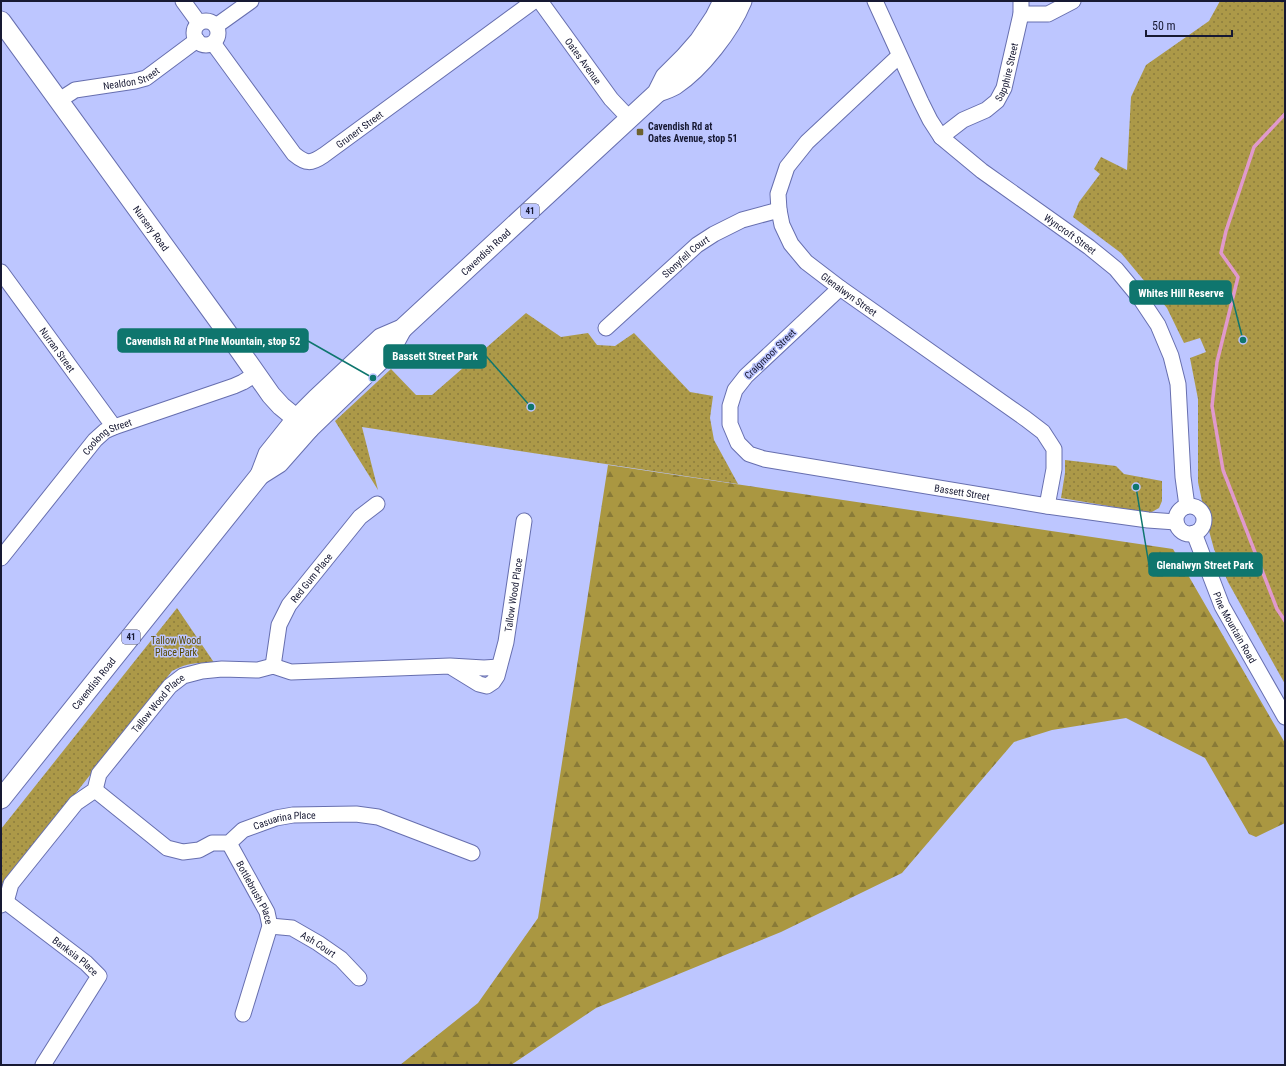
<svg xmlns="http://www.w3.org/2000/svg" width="1286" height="1066" viewBox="0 0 1286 1066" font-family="'Roboto Condensed',sans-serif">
  <defs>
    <pattern id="forest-firs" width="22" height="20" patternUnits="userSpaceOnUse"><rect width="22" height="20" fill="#aa9741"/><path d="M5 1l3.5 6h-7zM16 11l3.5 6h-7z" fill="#897a37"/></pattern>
    <pattern id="park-dots" width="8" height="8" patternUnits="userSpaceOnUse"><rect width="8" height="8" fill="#ac9948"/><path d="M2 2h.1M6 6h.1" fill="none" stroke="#8b7c3d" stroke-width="1.8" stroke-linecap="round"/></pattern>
  </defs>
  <rect width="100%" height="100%" fill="#bdc6ff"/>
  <path fill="url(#forest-firs)" d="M608 465 1173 549 1285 743V823L1256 837 1249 834 1205 758 1126 718 1052 730 1014 742 902 873 781 932 596 1008 511 1065H400L478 1003 538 918Z"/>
  <path fill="url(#park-dots)" d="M1220 1H1285V684L1228 582 1214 549 1206 520 1198 482V399L1190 358 1206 352 1200 338 1184 343 1167 308 1121 253 1073 217 1079 202 1100 174 1094 169 1101 157 1127 170 1131 97 1146 65 1209 21Z
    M526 313 561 337 588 333 597 345 615 346 634 333 690 392 713 396 710 418 714 440 738 484 362 427 378 490 335 421 391 369 416 395H432Z
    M1065 460 1116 466 1124 474 1162 481V501L1159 508 1150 513 1061 498 1065 473Z
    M177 608 215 664C197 662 188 663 172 671L1 888V829Z"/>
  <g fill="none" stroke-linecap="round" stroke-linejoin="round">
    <path stroke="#e099cd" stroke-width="3.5" d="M1285 114 1254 147 1226 231 1221 253 1238 277 1217 362 1212 406 1223 470 1277 609 1285 621"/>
    <defs>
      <g id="minor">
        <path d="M183 1 199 23"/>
        <path id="s1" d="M540 1 611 99 629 118"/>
        <path id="s2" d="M875 1 921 102 930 120 941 137 982 171 1089 247 1116 269 1140 298 1158 325 1171 356 1178 384 1183 477 1187 506"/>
        <path d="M1021 14H1048L1073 1"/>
        <circle cx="206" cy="33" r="12"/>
        <path d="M216 26 251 1"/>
        <path id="s3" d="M213 43 294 154C306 164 311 164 324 155L534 1"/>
        <path id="s4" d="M899 56 807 142 787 167 778 194 779 210 782 225 791 244 806 262 840 288 1026 419 1043 432 1054 449V469L1047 506"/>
        <path id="s5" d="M58 101 75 90 135 81 146 78 197 40"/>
        <path id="s6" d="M941 137 963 120 986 110 997 101 1004 88 1021 14V1"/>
        <path id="s7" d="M1 272 114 427"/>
        <path id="s8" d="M840 288 746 376 735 390 730 406V424L738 443 749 454 764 459 1047 506 1148 520 1176 522"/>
        <path id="s9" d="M606 328 697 245 714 234 742 220 779 210"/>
        <circle cx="1190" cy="520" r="14"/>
        <path id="s10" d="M1194 533 1222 606 1285 717"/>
        <path id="s11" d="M1 558 95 440 105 431 114 427 234 386 243 382 256 374"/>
        <path id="s12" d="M273 666 279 625 289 605 360 517 377 504"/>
        <path id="s13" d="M453 668 479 684 487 686 493 682 497 676 506 642 524 521"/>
        <path id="s14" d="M95 790 167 848 183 852 199 850 212 843H229L243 830 276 818 293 815 356 814 378 817 472 853"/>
        <path id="s15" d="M229 843 267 912 270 926 243 1014"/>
        <path id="s16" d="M6 902 86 963 99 976 43 1065"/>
        <path id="s17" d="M1 905 6 902 11 884 76 803 95 790 99 774 170 686 183 676 202 671 222 669 258 670 273 666 291 672 450 666 484 668 499 667"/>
        <path id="s18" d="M270 926 292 928 318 943 341 959 359 978"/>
      </g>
      <g id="major">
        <path id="s19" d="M1 21 226 331 271 395 281 406 309 429"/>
        <path d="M658 92C664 90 670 88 675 85 701 68 730 30 742 1"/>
        <path d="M260 475 279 463 309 429 390 351 402 329"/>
        <path id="s20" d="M1 799 260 475 268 454 296 419 316 399 381 338 402 329 657 93 665 77 685 57 699 41 715 17 723 1"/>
      </g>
    </defs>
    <use href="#minor" stroke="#676faf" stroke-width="17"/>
    <use href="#major" stroke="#676faf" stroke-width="21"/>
    <use href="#minor" stroke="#fff" stroke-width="15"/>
    <use href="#major" stroke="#fff" stroke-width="19"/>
  </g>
  <rect fill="#6d622f" stroke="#bdc6ff" stroke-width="1.5" x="636" y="128" width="8" height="8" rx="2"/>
  <g text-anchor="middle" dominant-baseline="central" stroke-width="3" stroke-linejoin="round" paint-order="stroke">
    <g fill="#bdc6ff" stroke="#494d70" stroke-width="1">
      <rect x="521" y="204" width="18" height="14" rx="3"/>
      <rect x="122" y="630" width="18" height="14" rx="3"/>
    </g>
    <g font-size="9" font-weight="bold" fill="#171933">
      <text x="530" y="211">41</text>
      <text x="131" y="637">41</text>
    </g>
    <g font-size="10" fill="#171933" stroke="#bdc6ff">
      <text stroke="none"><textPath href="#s1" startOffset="74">Oates Avenue</textPath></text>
      <text stroke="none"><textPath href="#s6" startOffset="98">Sapphire Street</textPath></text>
      <text stroke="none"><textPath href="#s5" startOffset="78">Nealdon Street</textPath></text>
      <text stroke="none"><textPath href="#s3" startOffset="215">Grunert Street</textPath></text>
      <text stroke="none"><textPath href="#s19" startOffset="256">Nursery Road</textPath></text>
      <text stroke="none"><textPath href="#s2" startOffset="313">Wyncroft Street</textPath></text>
      <text stroke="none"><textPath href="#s20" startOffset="736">Cavendish Road</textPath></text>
      <text stroke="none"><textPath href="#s9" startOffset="107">Stonyfell Court</textPath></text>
      <text stroke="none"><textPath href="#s4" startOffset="316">Glenalwyn Street</textPath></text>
      <text stroke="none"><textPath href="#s7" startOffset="96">Nurran Street</textPath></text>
      <text transform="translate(770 354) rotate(-44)">Craigmoor Street</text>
      <text stroke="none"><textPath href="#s11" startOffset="163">Coolong Street</textPath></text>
      <text stroke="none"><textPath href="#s8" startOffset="434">Bassett Street</textPath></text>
      <text stroke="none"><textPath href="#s12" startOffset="99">Red Gum Place</textPath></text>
      <text stroke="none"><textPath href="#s13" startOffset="136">Tallow Wood Place</textPath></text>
      <text stroke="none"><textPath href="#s10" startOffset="103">Pine Mountain Road</textPath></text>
      <text stroke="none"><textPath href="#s20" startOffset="148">Cavendish Road</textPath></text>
      <text stroke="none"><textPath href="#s17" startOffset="260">Tallow Wood Place</textPath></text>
      <text stroke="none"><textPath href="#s14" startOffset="219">Casuarina Place</textPath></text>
      <text stroke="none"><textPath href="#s15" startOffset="56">Bottlebrush Place</textPath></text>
      <text stroke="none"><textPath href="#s18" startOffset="53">Ash Court</textPath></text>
      <text stroke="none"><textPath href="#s16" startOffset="88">Banksia Place</textPath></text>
    </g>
    <g font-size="10" font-weight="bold" fill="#171933" stroke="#bdc6ff" text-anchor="start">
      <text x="648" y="126">Cavendish Rd at<tspan x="648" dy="12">Oates Avenue, stop 51</tspan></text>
    </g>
    <g font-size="10" fill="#584a03" stroke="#bdc6ff">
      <text x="176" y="640">Tallow Wood<tspan x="176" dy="12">Place Park</tspan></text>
    </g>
  </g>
  <path fill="none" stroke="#0f766e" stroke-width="1.5" d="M1243 340L1231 293M373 378L308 341M531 407L486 356M1136 487L1149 565"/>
  <g fill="#0f766e" stroke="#bdc6ff" stroke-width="1.5">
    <circle cx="1243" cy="340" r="4"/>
    <circle cx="373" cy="378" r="4"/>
    <circle cx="531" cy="407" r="4"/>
    <circle cx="1136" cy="487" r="4"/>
  </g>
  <g fill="#0f766e" stroke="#0f766e" stroke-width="1.5">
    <rect x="1130" y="281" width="101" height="23" rx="4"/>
    <rect x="118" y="329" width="190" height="23" rx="4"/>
    <rect x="384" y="345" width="102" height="23" rx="4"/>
    <rect x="1149" y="553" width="113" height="23" rx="4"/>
  </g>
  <g font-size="11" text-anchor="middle" font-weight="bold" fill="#fff">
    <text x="1181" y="297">Whites Hill Reserve</text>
    <text x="213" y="345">Cavendish Rd at Pine Mountain, stop 52</text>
    <text x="435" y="360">Bassett Street Park</text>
    <text x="1205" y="569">Glenalwyn Street Park</text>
  </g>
  <rect width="1286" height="1066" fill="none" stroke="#171933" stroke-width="4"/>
  <path d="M1146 30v6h86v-6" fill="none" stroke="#171933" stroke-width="2"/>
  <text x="1152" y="30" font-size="12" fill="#171933" stroke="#bdc6ff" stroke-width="3" paint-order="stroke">50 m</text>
</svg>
